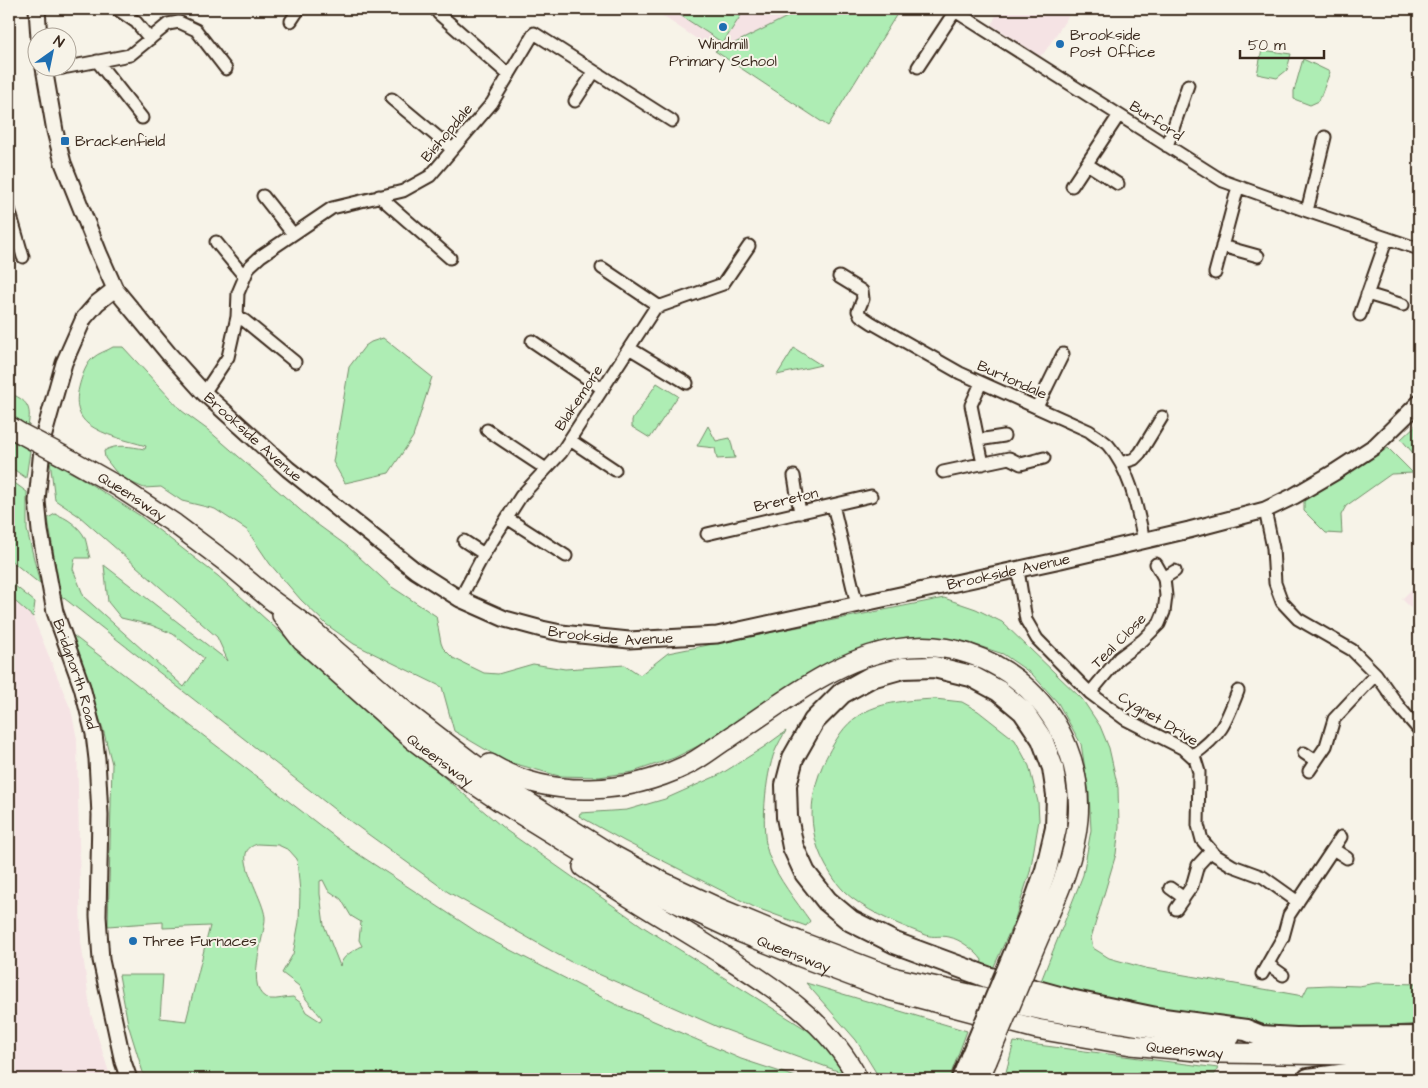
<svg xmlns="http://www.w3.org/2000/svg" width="1428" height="1088" viewBox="0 0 1428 1088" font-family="'Architects Daughter',sans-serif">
  <rect width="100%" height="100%" fill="#f7f3e8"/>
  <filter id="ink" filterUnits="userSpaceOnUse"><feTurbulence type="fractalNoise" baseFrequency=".02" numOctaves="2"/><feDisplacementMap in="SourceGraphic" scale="10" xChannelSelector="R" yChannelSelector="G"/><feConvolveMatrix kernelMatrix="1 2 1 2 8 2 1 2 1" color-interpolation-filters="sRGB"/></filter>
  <g filter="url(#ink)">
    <path fill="#f5e3e4" d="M652 9H803L731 45 715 51Z
      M998 9H1073L1044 53 1040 56 992 25Z
      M1419 582V616L1402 599Z
      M9 596 33 617 71 710 77 739 81 941 91 1014 111 1079H9Z"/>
    <path fill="#aeedb4" stroke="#748c69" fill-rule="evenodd" d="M684 9H745L723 43 680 15Z
      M803 9H900L828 126 715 51 731 45Z
      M1262 50 1291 54 1287 70 1277 78 1257 74Z
      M1303 59 1330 72 1319 101 1310 105 1294 99V91Z
      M383 338 432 377 413 437 389 473 345 483 333 462 349 367 365 346 371 342Z
      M113 347H123L182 411 208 430 314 522 347 546 392 587 436 616 441 643 443 648 453 658 484 673 498 674 533 664 565 669 625 665 640 675 668 653 944 598 976 609 1002 622 1082 699 1100 726 1109 748 1118 788 1119 827 1116 854 1091 938 1093 948 1109 958 1145 968 1303 996 1308 986 1330 985 1359 986 1376 983 1419 984V1024L1353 1029 1282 1027 1109 1002 1041 981 1083 875 1091 830 1089 793 1081 744 1058 703 1032 674 1003 654 970 643 927 637 882 642 831 661 704 743 674 758 633 772 599 777 559 776 505 761 454 731 442 687 354 644 327 625 301 600 270 564 247 530 215 509 182 501 161 487 144 488 128 481 115 471 105 458 104 451C117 443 131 447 145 449L146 446C126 440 105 436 88 424 72 411 77 391 83 374 85 369 88 362 93 358 98 353 107 351 113 347Z
      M794 348 821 365 777 375Z
      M657 383 678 396 650 438 632 427V420Z
      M9 393C27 400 32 407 28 426L9 414Z
      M1419 422V460L1401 439Z
      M708 426 716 441 730 438 735 458 717 459 715 448 697 446Z
      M9 438 30 451 26 478 9 466Z
      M1388 448 1413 473 1391 474 1346 506 1341 515 1342 534 1326 533 1304 511V500Z
      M50 461 81 478 139 515 218 576 383 725 507 831 645 928 820 1038 843 1073 718 1027 569 961 448 892 343 816 60 595 48 518 55 514C66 517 80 527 85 538 87 544 88 552 90 558H75L73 569 84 597 184 687 204 658 173 634 151 625 121 618 108 602 104 565 228 661 217 637 79 516 55 500Z
      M9 479 27 492V530L40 584 9 559Z
      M9 581 35 602 33 617 9 596Z
      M70 633 352 850 483 936 617 1005 741 1059 802 1079H145L128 1024 119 975H163L160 1018 186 1021 210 926 163 928V922L108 926 112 764 103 729ZM257 844 278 845 289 850 297 859 300 892 299 922 293 954 282 973 299 986 306 999 322 1018 320 1021 306 1012 301 1003 293 997C286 997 277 1000 270 999 242 993 266 934 265 917 263 900 243 869 246 854 247 848 252 846 257 844ZM323 880 328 890 341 899 351 916 361 922 359 940 362 946C353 951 343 955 340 966L324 925 320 894V881Z
      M935 699 962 702 978 711 1015 740 1029 766 1038 802 1039 820 1030 872 1014 922 991 973 980 970 982 960C976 951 960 939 949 937 941 935 933 938 926 935 900 925 874 915 852 898 840 889 833 878 826 866 801 821 812 775 840 734 862 702 899 701 935 699Z
      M786 731C782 737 778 744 775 751 765 775 760 832 769 856 778 879 796 901 810 921L806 926 754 907 624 841 579 816 580 813 627 810 665 799 721 774 764 747Z
      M806 983 967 1031 949 1079H880L856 1040Z
      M1014 1042 1218 1068 1215 1074 1153 1073 1124 1074 1094 1079H1009L1006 1072Z"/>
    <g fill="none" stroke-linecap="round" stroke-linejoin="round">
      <defs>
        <path id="minor" d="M117 9 136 22 150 39
          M438 13 509 75
          M291 21 299 9
          M97 61 142 118
          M68 67 130 55 168 24 179 22 196 30 226 69
          M918 67 955 11 1223 181 1307 211 1419 249
          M44 70 63 68
          M392 99 452 149
          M575 101 594 72
          M1167 146 1188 85
          M1087 164 1118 184
          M1072 186 1119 115
          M263 196 293 234
          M379 196 450 258
          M9 209 23 257
          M1307 211 1325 137
          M216 242 244 276
          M1222 246 1258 256
          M602 268 660 307
          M1215 273 1238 187
          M839 277 862 291 863 299 858 311 860 315 872 323 960 373 1089 431C1095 436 1103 440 1108 445 1131 471 1137 508 1144 541
          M1367 294 1403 305
          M1360 315 1387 238
          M237 317 245 321 295 362
          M532 341 603 389
          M629 348 687 383
          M981 383 971 405 983 464
          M204 393 228 357 237 317 238 293 249 267 261 256 332 208 403 191 430 176 492 103 534 33 672 121
          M1037 407 1063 354
          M487 430 546 469
          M570 440 615 470
          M978 440 1004 436
          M1121 463 1134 459 1140 453 1162 417
          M943 472 1009 458 1021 464 1044 458
          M794 476 800 513
          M833 505 857 605
          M1265 510 1273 548 1275 583 1282 602 1298 619 1352 650 1376 674 1400 708 1419 730
          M507 518 566 556
          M707 534 871 496
          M464 541 484 554
          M1018 570 1026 620 1037 639 1090 693 1125 719 1184 749 1195 759 1199 772 1198 825 1202 840 1215 855 1233 866 1263 877 1298 902
          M1164 578 1175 571
          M460 599 484 554 521 496 561 453 655 308 723 284 749 246
          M1090 693 1119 658 1143 640 1159 624 1164 612 1166 596 1164 578 1156 564
          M1304 753 1316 761
          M1192 756C1222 734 1225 725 1238 691
          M1309 771 1326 746 1334 719 1376 674
          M1333 849 1347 858
          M1170 888 1184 898
          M1176 909 1192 886 1198 865 1211 851
          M1269 965 1283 975
          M1262 974 1283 937 1289 915 1341 837"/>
        <g id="tertiary">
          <path d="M37 9 39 38"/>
          <path id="s1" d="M44 68 55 131 63 163 99 253 115 289 168 353 204 393 288 469 416 571 460 599 505 619 542 629 561 633 629 640 717 635 1061 560 1189 530 1265 510 1294 496 1335 472 1375 446 1419 403"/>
          <path id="s2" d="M115 289 97 303 84 318 64 363 43 438 37 501 40 531 55 612 82 687 94 734 97 759 100 815 98 916 101 960 123 1062 129 1079"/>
        </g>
        <g id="primary">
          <path d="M9 426 20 433"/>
          <path id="s3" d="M73 461 119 487 175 524 227 563 270 599 311 629 406 712 471 762 515 794 611 854 661 881 721 909 798 941 896 978 1043 1010 1184 1033 1230 1037"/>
          <path id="s4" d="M282 615 302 641 413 740 453 770 504 804 606 867 666 898 732 929 801 957 889 990 1037 1029 1131 1045 1219 1053 1356 1055 1419 1053"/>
          <path d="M490 764C520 782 555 790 591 789 623 788 656 780 685 766 699 760 713 748 726 740 778 706 834 659 896 649 998 631 1086 718 1078 819 1074 867 1049 912 1031 956"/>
          <path d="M583 867C625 896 669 921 712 948 767 983 828 1019 858 1079"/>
          <path d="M979 1079 987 1061"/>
        </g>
        <path id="trunk" d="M1016 949 1034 904 1046 870 1056 828 1057 795 1053 768 1042 739 1023 711 999 691 971 676 934 667 903 668 871 677 842 693 814 721 793 758 786 785 787 817 793 847 805 873 827 901 851 921 895 943 987 977 1070 1000 1156 1018 1246 1030 1261 1036 1296 1038 1419 1037
          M962 1079 971 1057
          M1308 1079 1419 1065"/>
      </defs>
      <use href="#minor" stroke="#3b2a1e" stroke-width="15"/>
      <use href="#tertiary" stroke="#3b2a1e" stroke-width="19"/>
      <use href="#primary" stroke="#3b2a1e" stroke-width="22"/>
      <use href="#trunk" stroke="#3b2a1e" stroke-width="24"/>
      <use href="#minor" stroke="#f7f3e8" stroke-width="11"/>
      <use href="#tertiary" stroke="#f7f3e8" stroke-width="15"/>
      <use href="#primary" stroke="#f7f3e8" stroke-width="19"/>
      <use href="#trunk" stroke="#f7f3e8" stroke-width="20"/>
      <defs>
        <path id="primary-bridge" d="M20 433 73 461
          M987 1061 1031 956"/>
        <path id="trunk-bridge" d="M971 1057 1016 949"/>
      </defs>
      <use href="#primary-bridge" stroke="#3b2a1e" stroke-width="22" stroke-linecap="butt"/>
      <use href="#trunk-bridge" stroke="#3b2a1e" stroke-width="24" stroke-linecap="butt"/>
      <use href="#primary-bridge" stroke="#f7f3e8" stroke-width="19"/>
      <use href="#trunk-bridge" stroke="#f7f3e8" stroke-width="20"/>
    </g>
  </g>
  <g fill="#1f6fb2" stroke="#f7f3e8" stroke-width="2">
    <circle cx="723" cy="27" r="5"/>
    <circle cx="1060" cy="44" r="5"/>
    <rect x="60" y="136" width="10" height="10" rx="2.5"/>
    <circle cx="133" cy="941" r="5"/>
  </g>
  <g text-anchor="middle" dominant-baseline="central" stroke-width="4" stroke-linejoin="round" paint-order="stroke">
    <g font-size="15" fill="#3b2a1e" stroke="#f7f3e8" text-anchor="start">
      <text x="1070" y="35">Brookside<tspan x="1070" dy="17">Post Office</tspan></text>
      <text x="723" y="44" text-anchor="middle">Windmill<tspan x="723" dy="17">Primary School</tspan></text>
      <text x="75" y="141">Brackenfield</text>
      <text x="143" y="941">Three Furnaces</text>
    </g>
    <g font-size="15" fill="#3b2a1e" stroke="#f7f3e8">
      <text transform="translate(1156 121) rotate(33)">Burford</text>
      <text transform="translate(447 133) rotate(-50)">Bishopdale</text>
      <text transform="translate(1012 380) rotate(24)">Burtondale</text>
      <text transform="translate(579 398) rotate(-57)">Blakemore</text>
      <text stroke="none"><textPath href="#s1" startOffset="436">Brookside Avenue</textPath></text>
      <text stroke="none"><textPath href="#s3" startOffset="69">Queensway</textPath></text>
      <text transform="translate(786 500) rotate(-13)">Brereton</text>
      <text stroke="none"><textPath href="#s1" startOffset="1261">Brookside Avenue</textPath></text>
      <text stroke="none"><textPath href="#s1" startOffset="856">Brookside Avenue</textPath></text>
      <text transform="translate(1119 641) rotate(-45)">Teal Close</text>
      <text stroke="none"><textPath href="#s2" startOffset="411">Bridgnorth Road</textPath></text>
      <text transform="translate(1158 719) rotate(31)">Cygnet Drive</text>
      <text stroke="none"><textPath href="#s4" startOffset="215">Queensway</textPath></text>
      <text stroke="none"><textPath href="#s4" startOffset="620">Queensway</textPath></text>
      <text stroke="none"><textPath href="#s4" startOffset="1024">Queensway</textPath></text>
    </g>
  </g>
  <rect width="1428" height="1088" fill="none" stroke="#f7f3e8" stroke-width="30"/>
  <rect x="15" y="15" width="1398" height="1058" fill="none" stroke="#3b2a1e" stroke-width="2" filter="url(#ink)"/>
  <g transform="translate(52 52) rotate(33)"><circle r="24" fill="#f7f3e8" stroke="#aca397"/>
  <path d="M0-4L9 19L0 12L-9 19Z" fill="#1f6fb2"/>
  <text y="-8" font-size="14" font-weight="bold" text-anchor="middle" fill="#3b2a1e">N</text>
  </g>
  <path d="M1240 50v8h84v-8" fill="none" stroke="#3b2a1e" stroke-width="2.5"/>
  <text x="1248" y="50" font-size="15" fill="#3b2a1e" stroke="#f7f3e8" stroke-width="4" paint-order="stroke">50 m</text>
</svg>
